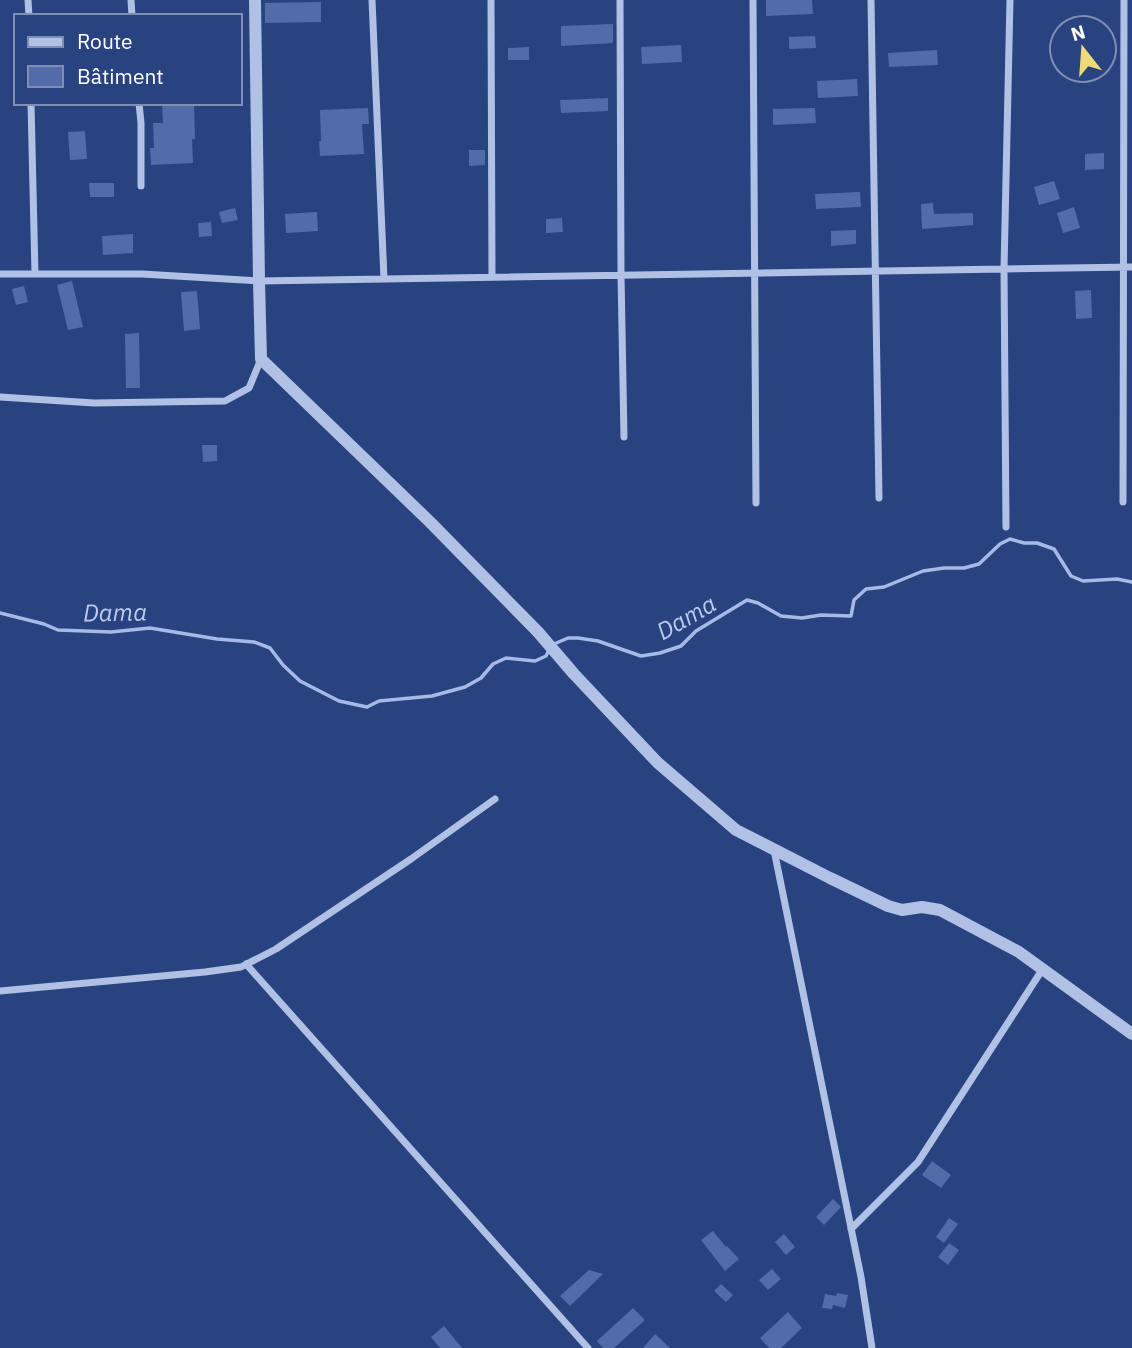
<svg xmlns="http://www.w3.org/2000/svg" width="1132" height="1348" viewBox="0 0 1132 1348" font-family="'IBM Plex Sans',sans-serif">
  <rect width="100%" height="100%" fill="#294380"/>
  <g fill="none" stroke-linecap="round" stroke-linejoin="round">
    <path stroke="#a5bae6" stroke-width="3.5" d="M0 613 44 624 58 630 111 632 150 628 217 639 254 642 270 648 283 665 300 681 339 701 367 707 379 701 432 696 465 687 481 678 493 664 506 658 535 661 546 656 549 650
      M554 644 568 638H578L598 641 641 656 660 653 681 646 696 631 747 600 758 603 781 616 802 618 821 615 851 616 854 600 866 589 884 587 923 571 944 568H964L979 564 1000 544 1010 539 1024 543H1037L1054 549 1071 576 1083 581 1117 579 1132 582"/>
  </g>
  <path fill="#516ca8" d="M766 0H812L813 14 766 16Z
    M321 2V22L265 23V3Z
    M613 24V43L561 46V26Z
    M815 36 816 48 789 49V37Z
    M681 45 682 62 642 64 641 47Z
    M529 47V60H508V48Z
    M937 50 938 65 889 67 888 53Z
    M857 79 858 96 818 98 817 81Z
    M608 98V111L561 113 560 100Z
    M162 103H194L195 139H192L193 163 151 165 150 148H154L153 123H163Z
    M368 108 369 124H362L364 154 320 156 319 141H321L320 110Z
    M815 108 816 123 773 125V109Z
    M85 131 87 159 70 160 68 132Z
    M469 150H485V165L469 166Z
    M1104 153V169L1085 170V154Z
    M1054 181 1060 199 1039 205 1034 187Z
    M89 183H114V197H90Z
    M860 192 861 207 816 209 815 194Z
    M933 203 934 214 973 213V225L922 229 921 204Z
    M1074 207 1080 228 1063 233 1057 213Z
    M235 208 238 220 222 223 219 212Z
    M317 212 318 231 286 233 285 214Z
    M562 218 563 232 546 233V219Z
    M211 222 212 236 199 237 198 223Z
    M856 230V244L831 246V231Z
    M133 234V253L103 255 102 236Z
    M72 281 83 327 68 330 57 285Z
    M24 286 28 302 16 305 12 289Z
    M1091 290 1092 318 1076 319 1075 291Z
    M197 291 200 329 184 331 181 292Z
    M139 333 140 388H126L125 334Z
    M202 445H217V461L203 462Z
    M932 1161 951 1175 941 1188 922 1175Z
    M833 1199 841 1207 824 1225 816 1217Z
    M949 1218 958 1224 944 1243 936 1237Z
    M713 1231 726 1247 727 1246 739 1259 725 1271 701 1240Z
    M784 1234 795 1247 786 1255 775 1242Z
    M949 1243 959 1250 948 1265 938 1257Z
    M772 1269 781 1279 768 1290 759 1280Z
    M589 1270 603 1274 570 1306 560 1296Z
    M721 1284 733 1295 726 1302 714 1291Z
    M837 1293 848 1295 845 1308 833 1305 832 1309 822 1308 825 1294 836 1296Z
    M633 1308 645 1320 614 1348H603L597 1341Z
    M788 1312 802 1328 781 1348H769L760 1338Z
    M444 1326 462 1348H440L431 1337Z
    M655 1334 670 1348H643Z"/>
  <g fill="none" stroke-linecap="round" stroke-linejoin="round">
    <path stroke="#b0c1e5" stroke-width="7" d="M28 0 29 16
      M131 0 132 16
      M372 0 384 279
      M491 0 492 277
      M620 0 621 275 624 437
      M753 0 756 503
      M871 0 879 498
      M31 103 35 274
      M139 103 141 123V186
      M0 274H142L259 281 1132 267
      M0 397 94 403 225 401 249 388 261 359
      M1123 502 1124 0
      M1006 527 1004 269 1010 0
      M774 850 861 1277 872 1348
      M246 964 588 1348
      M0 991 205 972 241 967 276 949 411 859 495 799
      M851 1229 918 1162 1042 970"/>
    <path stroke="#b0c1e5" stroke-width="12" d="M255 0 259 281 261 359 430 522 538 632 574 674 658 763 736 830 830 878 888 906 902 910 922 907 940 910 1019 952 1132 1034"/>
  </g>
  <g text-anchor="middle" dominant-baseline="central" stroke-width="7" stroke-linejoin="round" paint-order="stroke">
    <g font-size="24" font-style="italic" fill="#bbcbed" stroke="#294380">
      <text transform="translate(115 612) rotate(-1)">Dama</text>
      <text transform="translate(686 617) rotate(-30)">Dama</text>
    </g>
  </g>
  <rect x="14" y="14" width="228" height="91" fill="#294380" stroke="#7f8eb3" stroke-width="2"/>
  <rect x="28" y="37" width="35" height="10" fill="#b0c1e5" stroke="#7f8eb3" stroke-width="2"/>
  <text x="77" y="49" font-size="21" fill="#ffffff">Route</text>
  <rect x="28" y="66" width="35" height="21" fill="#516ca8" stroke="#7f8eb3" stroke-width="2"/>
  <text x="77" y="84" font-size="21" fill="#ffffff">Bâtiment</text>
  <g transform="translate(1083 49) rotate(343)"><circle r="33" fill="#294380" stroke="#7f8eb3" stroke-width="2"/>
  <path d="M0-5L12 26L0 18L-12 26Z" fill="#ecdb77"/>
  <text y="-10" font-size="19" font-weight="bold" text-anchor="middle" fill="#ffffff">N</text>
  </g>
</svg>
